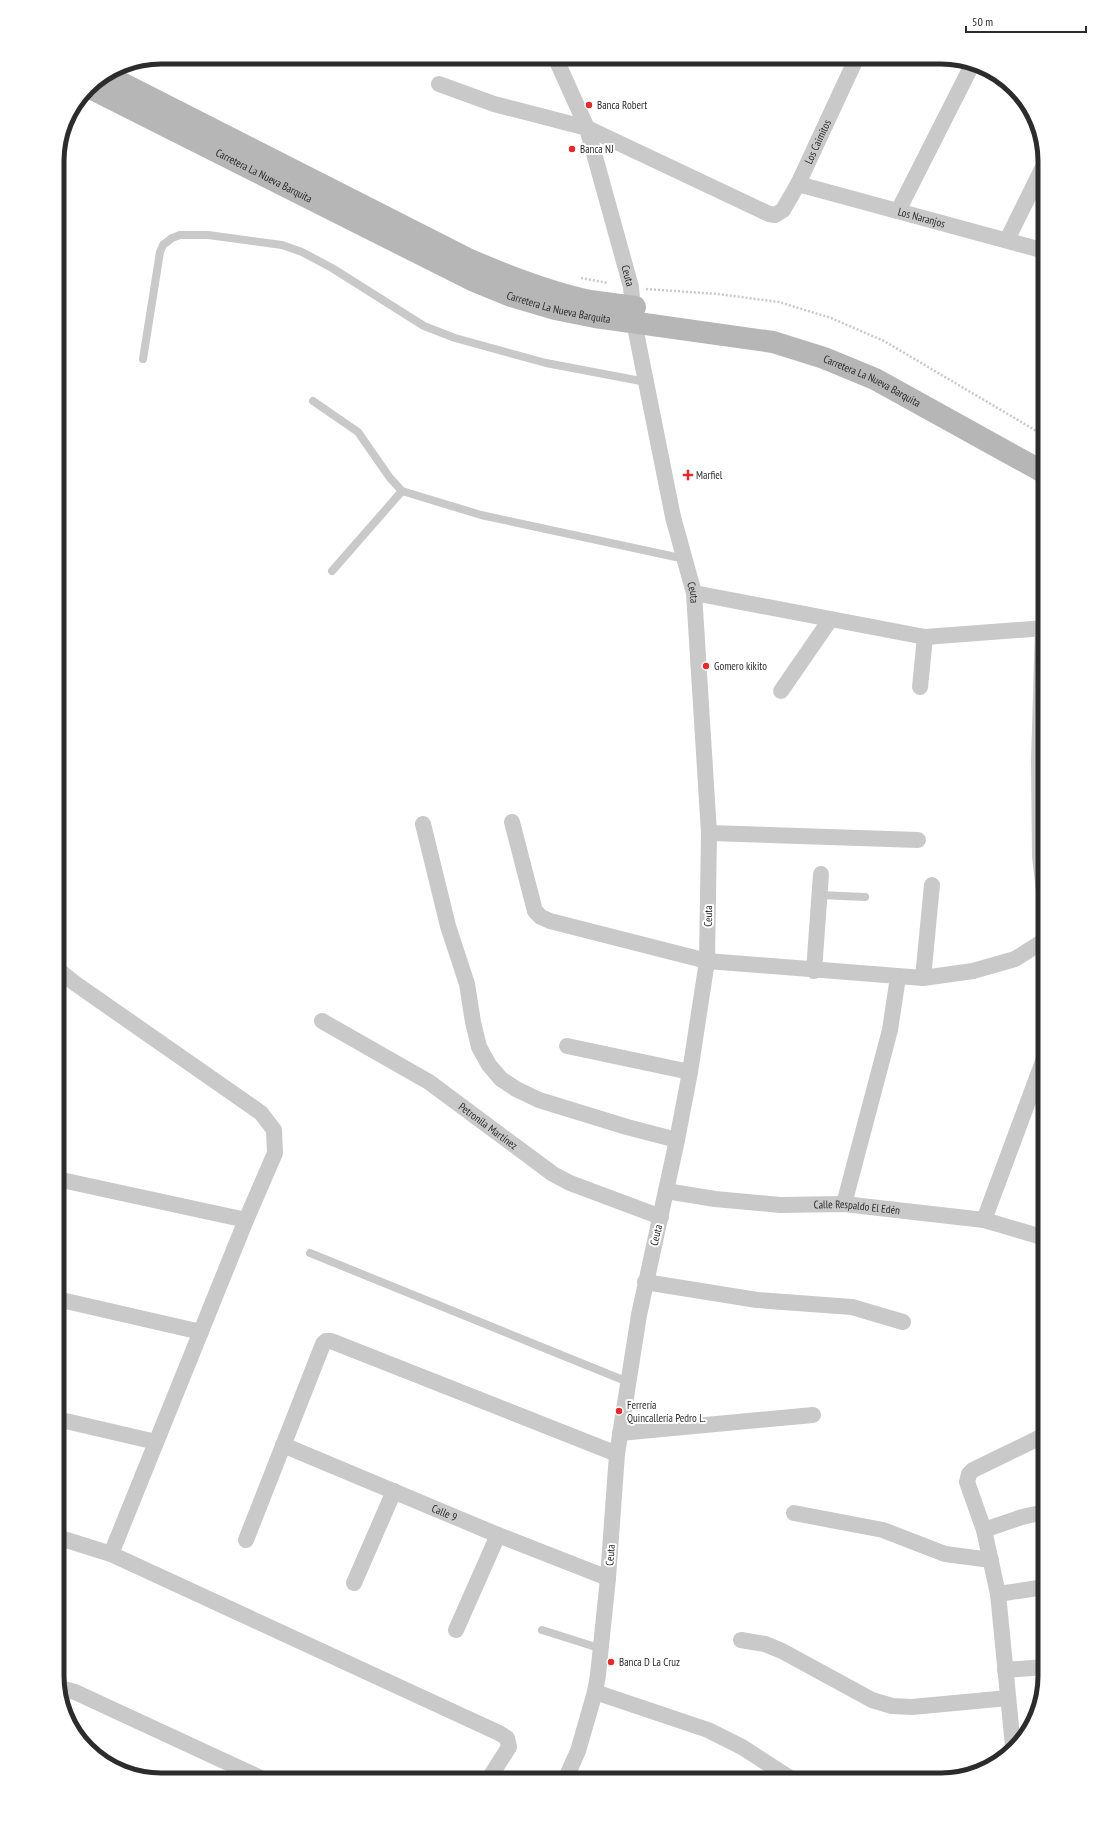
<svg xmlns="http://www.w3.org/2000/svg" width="1102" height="1837" viewBox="0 0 1102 1837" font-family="'PT Sans Narrow',sans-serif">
  <rect width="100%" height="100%" fill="#fff"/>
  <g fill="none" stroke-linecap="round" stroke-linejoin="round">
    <path stroke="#c9c9c9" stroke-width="2.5" stroke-dasharray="2 2" stroke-linecap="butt" d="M581 278 608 283
      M646 289 718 294 779 302 831 318 884 341 1045 436"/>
    <path stroke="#c9c9c9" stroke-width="8" d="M143 359 160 252 163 245 172 238 180 235H208L282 245 302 252 332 268 424 326 455 338 546 363 646 382
      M313 401 358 432 390 478 402 491 481 515 685 559
      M332 571 402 491
      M820 895 865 897
      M310 1253 628 1382
      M542 1630 602 1649"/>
    <g stroke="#c9c9c9" stroke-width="16">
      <path id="s1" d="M555 57 587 128 631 287 634 322 673 517 694 593 709 833 707 961 690 1072 677 1140 639 1315 617 1454 608 1578 598 1675 595 1692 578 1751 565 1780"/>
      <path id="s2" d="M439 84 494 104 587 128 769 214 775 215 783 210 798 184 857 57"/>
      <path id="s3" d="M798 184 1045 251"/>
      <path d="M898 211 972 65"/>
      <path d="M1007 240 1045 163"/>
      <path d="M694 593 925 637 1045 628"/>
      <path d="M1043 629 1039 760 1040 857 1045 899"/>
      <path d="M920 687 925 637"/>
      <path d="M781 691 830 620"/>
      <path d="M512 822 535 911 541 917 550 921 707 961 923 978 973 971 1015 959 1045 940"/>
      <path d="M423 824 448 926 467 984 473 1022 479 1047 489 1065 501 1079 516 1089 539 1100 627 1127 677 1140"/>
      <path d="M709 833 918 840"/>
      <path d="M57 969 76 984 261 1113 274 1130 275 1153 246 1220 111 1554"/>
      <path d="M814 971 821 874"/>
      <path d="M923 978 932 885"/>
      <path id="s4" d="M322 1021 429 1082 553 1174 570 1183 661 1217"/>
      <path d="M567 1046 690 1072"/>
      <path d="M57 1179 246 1220"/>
      <path id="s5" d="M666 1191 715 1199 780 1205 844 1204 984 1220 1045 1238"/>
      <path d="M844 1204 890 1030 898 977"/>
      <path d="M984 1220 1045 1056"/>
      <path d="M645 1282 757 1300 852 1307 903 1322"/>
      <path d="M57 1299 201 1332"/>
      <path d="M57 1419 156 1442"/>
      <path d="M620 1433 813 1415"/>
      <path id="s6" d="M283 1445 498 1535 608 1578"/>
      <path d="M794 1513 883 1530 945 1554 991 1560"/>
      <path d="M984 1530 1022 1517 1045 1512"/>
      <path d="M57 1537 111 1554 499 1733 507 1738 509 1747 488 1780"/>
      <path d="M246 1540 323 1344 326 1341H331L617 1454"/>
      <path d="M354 1583 394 1491"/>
      <path d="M998 1594 1045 1587"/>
      <path d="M456 1630 498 1535"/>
      <path d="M741 1640 765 1644 782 1651 872 1700 892 1706 912 1707 1008 1698"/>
      <path d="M1005 1670 1045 1667"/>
      <path d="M60 1688 75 1692 265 1780"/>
      <path d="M595 1692 708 1730 742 1747 793 1780"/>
      <path d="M1013 1746 998 1594 984 1530 967 1482 969 1474 973 1470 1045 1435"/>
    </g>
    <g stroke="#b6b6b6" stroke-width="22">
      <path d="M106 75 468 259C507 276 548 292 590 301 605 303 620 305 635 307"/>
      <path id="s7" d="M88 87 472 280 511 296 555 309 595 317 773 342 824 358 875 379 1045 473"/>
    </g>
  </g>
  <g fill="#e62b2c" stroke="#fff" stroke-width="1.5">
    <circle cx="589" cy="105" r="4"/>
    <circle cx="572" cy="149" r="4"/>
    <path d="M686 469h4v4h4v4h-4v4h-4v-4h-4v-4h4z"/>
    <circle cx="706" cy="666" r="4"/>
    <circle cx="619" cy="1411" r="4"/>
    <circle cx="611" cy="1662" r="4"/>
  </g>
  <g text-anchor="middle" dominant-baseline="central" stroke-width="4" stroke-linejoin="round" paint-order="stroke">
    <g font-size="11" fill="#2c2c2c" stroke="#fff" text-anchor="start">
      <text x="597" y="105">Banca Robert</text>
      <text x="580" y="149">Banca NJ</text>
      <text x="696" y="475">Marfiel</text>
      <text x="714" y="666">Gomero kikito</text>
      <text x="627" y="1405">Ferrería<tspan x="627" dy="13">Quincallería Pedro L.</tspan></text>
      <text x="619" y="1662">Banca D La Cruz</text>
    </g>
    <g font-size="11" fill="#2c2c2c" stroke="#fff">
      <text stroke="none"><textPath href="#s2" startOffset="448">Los Caimitos</textPath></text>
      <text stroke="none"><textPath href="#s7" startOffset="197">Carretera La Nueva Barquita</textPath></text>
      <text stroke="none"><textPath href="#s3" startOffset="128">Los Naranjos</textPath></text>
      <text stroke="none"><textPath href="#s1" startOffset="231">Ceuta</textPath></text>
      <text stroke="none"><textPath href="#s7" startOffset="521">Carretera La Nueva Barquita</textPath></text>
      <text stroke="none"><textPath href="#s7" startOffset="845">Carretera La Nueva Barquita</textPath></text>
      <text stroke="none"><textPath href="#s1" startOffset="555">Ceuta</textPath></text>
      <text transform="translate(708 916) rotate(-89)">Ceuta</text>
      <text stroke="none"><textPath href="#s4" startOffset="197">Petronila Martínez</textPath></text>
      <text stroke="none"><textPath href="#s5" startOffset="192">Calle Respaldo El Edén</textPath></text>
      <text transform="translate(656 1235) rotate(-77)">Ceuta</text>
      <text stroke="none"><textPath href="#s6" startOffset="175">Calle 9</textPath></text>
      <text transform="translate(610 1555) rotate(-86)">Ceuta</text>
    </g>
  </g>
  <path d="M0 0H1102V1837H0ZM161 64H941A97 97 0 0 1 1038 161V1676A97 97 0 0 1 941 1773H161A97 97 0 0 1 64 1676V161A97 97 0 0 1 161 64Z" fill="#fff" fill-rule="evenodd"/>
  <path fill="none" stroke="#2c2c2c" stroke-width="5" d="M161 64H941A97 97 0 0 1 1038 161V1676A97 97 0 0 1 941 1773H161A97 97 0 0 1 64 1676V161A97 97 0 0 1 161 64Z"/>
  <path d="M966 26v6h120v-6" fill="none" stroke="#2c2c2c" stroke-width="2"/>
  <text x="972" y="26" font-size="12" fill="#2c2c2c" stroke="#ffffff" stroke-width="3" paint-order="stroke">50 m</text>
</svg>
